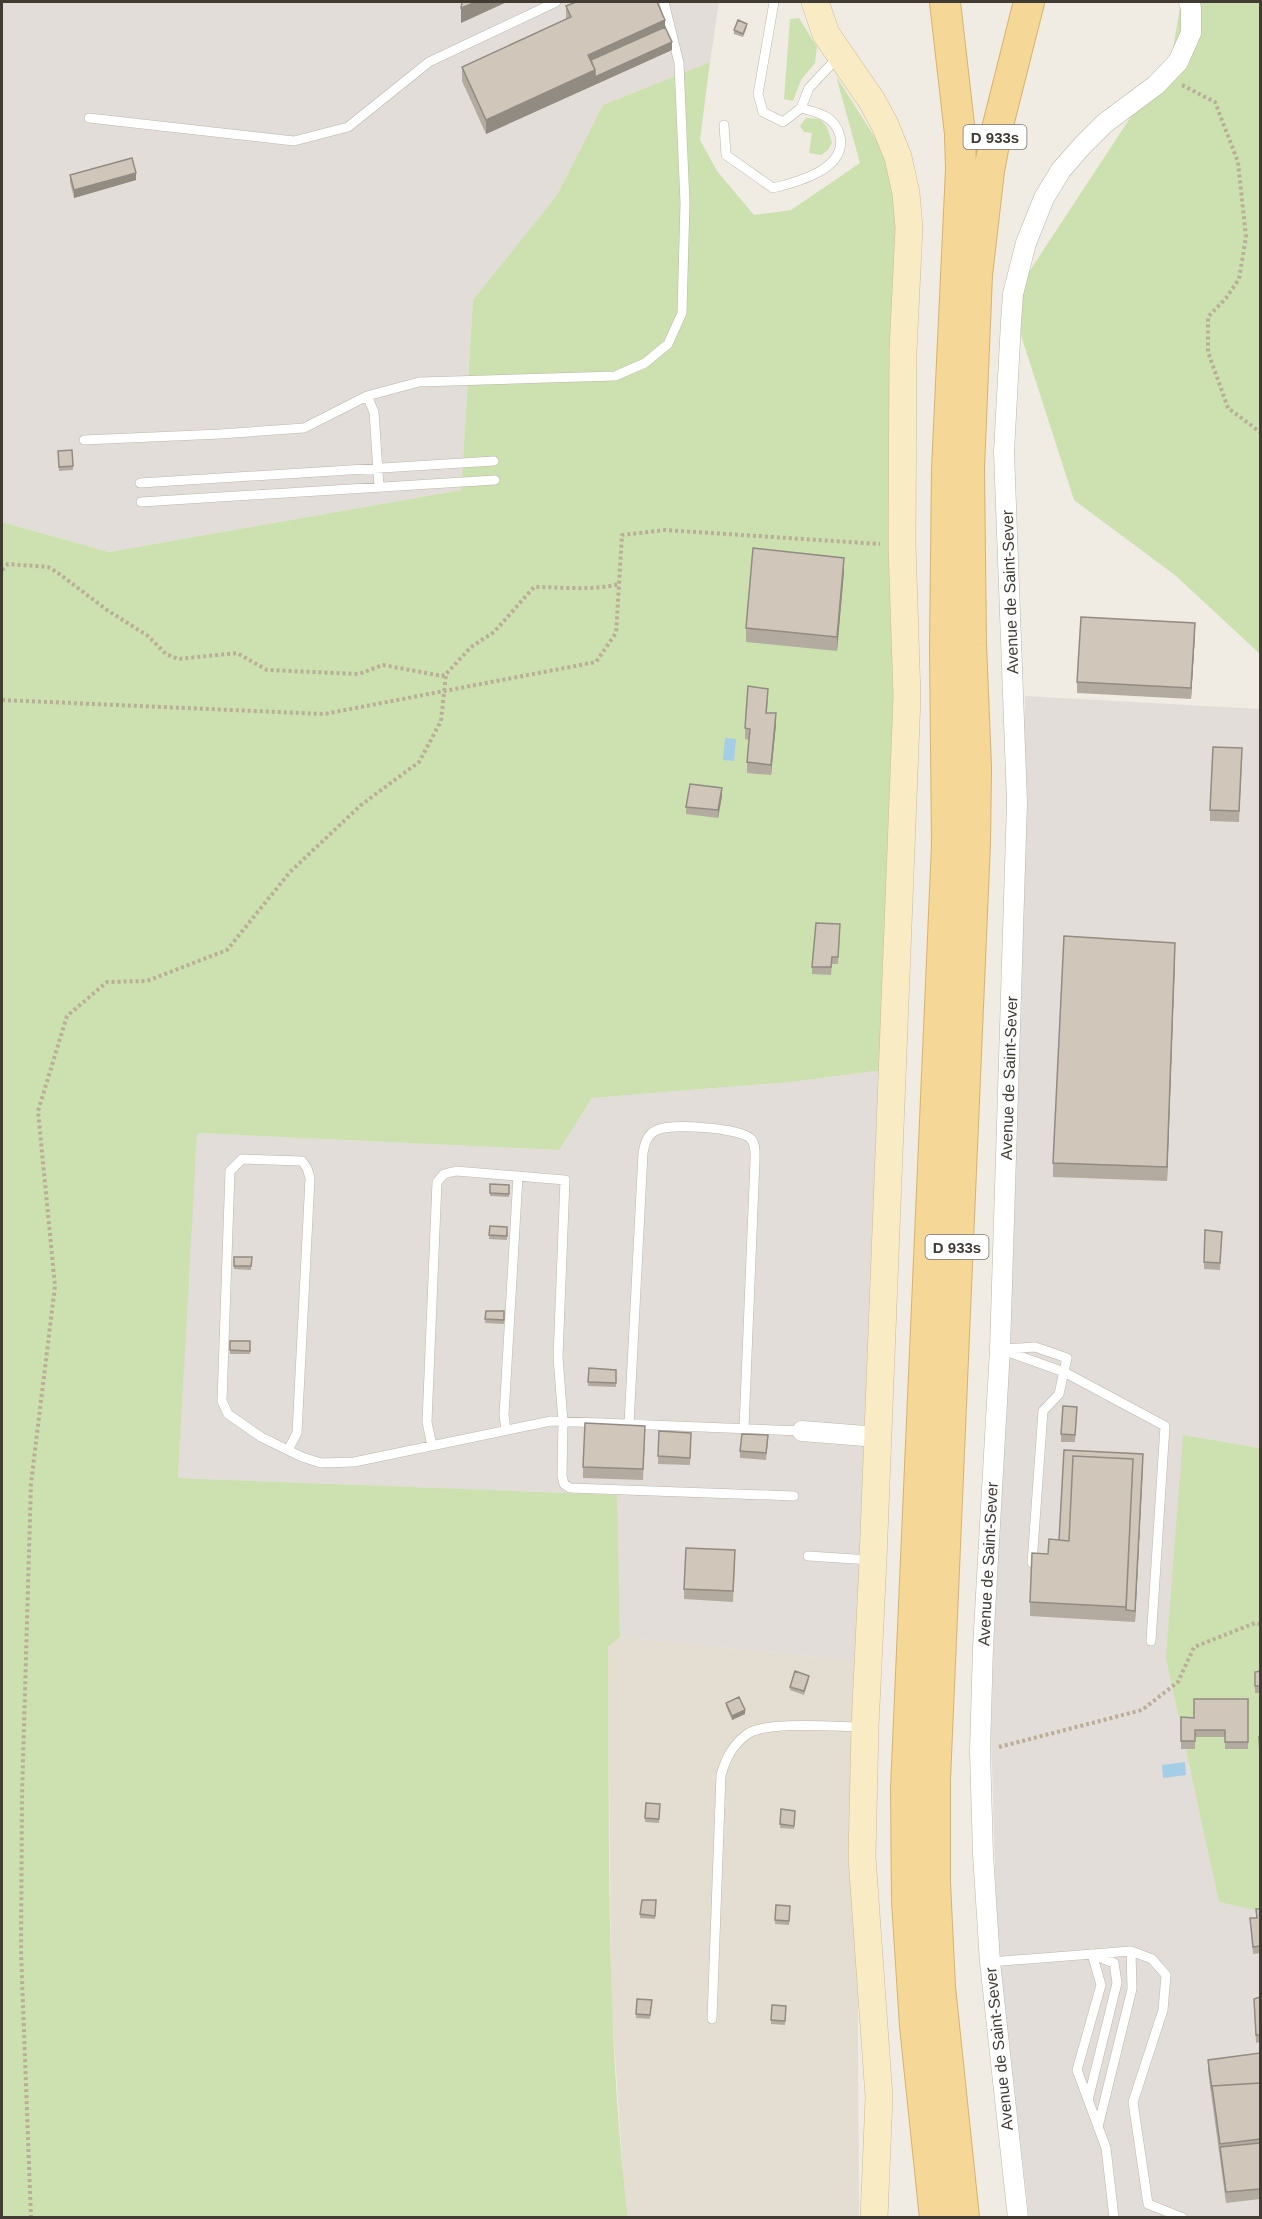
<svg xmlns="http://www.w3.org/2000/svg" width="1262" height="2219" viewBox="0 0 1262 2219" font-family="Arial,sans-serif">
  <rect width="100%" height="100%" fill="#f0ece3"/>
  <path fill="#e3ddd2" d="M620 1637 856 1661 859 2217H628L623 2173 611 1996 608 1647Z"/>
  <path fill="#e2ddd8" d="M2 2H719L710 62 603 105 557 195 473 300 461 490 109 552 2 522Z
    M1025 696 1260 709V1448L1183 1435 1260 1911V2217H1029L997 1935 991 1731Z
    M884 1070 856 1661 620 1637 616 1495 178 1478 196 1133 558 1150 592 1098 790 1082Z"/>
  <path fill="#cce1af" d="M1181 2H1260V654L1176 576 1074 500 1010 301 1172 54Z
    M799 18 817 47 815 63 801 80 793 101 784 99 790 19Z
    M710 62 700 140 717 171 754 215 791 210 860 163 836 76 905 185 914 238 884 1070 790 1082 592 1098 559 1150 197 1133 178 1478 617 1495 620 1637 608 1647C610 1837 605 2029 628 2217H2V522L109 552 461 490 473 300 557 195 603 105Z
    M806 118 820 119 827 127 832 143 828 150 821 155 809 153 812 133 804 132 800 126Z
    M1183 1435 1260 1448V1911L1219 1902 1166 1658Z"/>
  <path fill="#a4cee8" d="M725 738 736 739 734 761 723 760Z
    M1185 1762 1186 1775 1163 1778 1162 1765Z"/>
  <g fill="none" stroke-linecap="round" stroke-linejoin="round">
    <defs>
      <path id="lane" d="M774 2 758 94 763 112 783 122 801 108 809 88 839 56
        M89 118 294 141 348 127 429 62 556 2
        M724 125 726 155 773 188C798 182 847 169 840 136 835 116 819 113 801 108
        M367 396 374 412 379 487
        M84 440 220 434 304 428 367 396 419 382 615 376 645 363 668 344 682 313 685 203 679 63 664 2
        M140 483 494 461
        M141 502 495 480
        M1000 1349 1064 1372 1165 1426 1151 1641
        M1003 1349 1035 1347 1067 1358 1059 1394 1043 1411 1032 1563
        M629 1424 643 1153C645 1143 647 1134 657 1130 671 1123 739 1128 750 1138 756 1143 755 1152 755 1160L744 1428
        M506 1430 504 1415 518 1176
        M432 1446 427 1422 437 1182 444 1174 456 1171 565 1180 558 1357 563 1422 562 1476 564 1484 570 1488 794 1496
        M288 1450 297 1433 310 1178 307 1168 302 1161 242 1159 230 1171 222 1401 228 1414 261 1437 302 1457 321 1463 354 1462 551 1421 802 1431
        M808 1556 871 1560
        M1092 1954 1101 1985 1077 2070 1106 2148 1114 2218
        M990 1962 1131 1951 1152 1959 1166 1975 1163 2010 1133 2102 1148 2204 1183 2218
        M712 2019 721 1775C726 1758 732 1746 746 1735 764 1720 837 1727 862 1727
        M1088 2100 1117 1983 1114 1963 1094 1955
        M1098 2127 1132 1989 1131 1951"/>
      <path id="street" d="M802 1431 878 1437
        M1018 2218 990 1962 983 1854 980 1751 983 1647 1000 1349 1017 802 1004 452 1011 322 1013 294 1026 243 1044 198 1061 170 1082 146 1105 123 1156 85 1178 62 1191 33V8L1189 2"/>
      <path id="secondary" d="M815 2 826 34 872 101 885 125 898 157 906 193 909 228 903 351 902 545 907 697 873 1560 865 1727 862 1857 879 2097 874 2218"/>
      <path id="primary" d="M935 2218 915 2026 907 1901 906 1789 947 845 945 648 947 469 961 169 960 134 945 2
        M964 2218 940 1987 935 1883V1780L975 843 976 767 971 644 969 468 977 275 989 171 996 133 1029 2"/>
    </defs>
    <use href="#lane" stroke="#bdb6aa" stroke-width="10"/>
    <use href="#street" stroke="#bdb6aa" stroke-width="21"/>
    <use href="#secondary" stroke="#ccbc96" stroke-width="28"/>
    <use href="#primary" stroke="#d7b369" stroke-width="32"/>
    <path stroke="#bbae99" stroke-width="4" stroke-dasharray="3 3" stroke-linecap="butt" d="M1182 85 1215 102 1238 162 1246 237 1239 279 1226 298 1208 317V352L1228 408 1260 432
      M2 570 8 564 48 567 58 573 107 610 148 636 166 654 178 659 237 653 267 670 359 674 383 665 442 676 446 674
      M2 700 324 714 596 662 616 633 622 535 665 530 880 544
      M999 1747 1142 1710 1178 1682 1194 1647 1255 1623 1260 1624
      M31 2218 21 1952 22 1795 31 1483 55 1286 38 1111 67 1016 107 982 147 981 227 950 290 872 361 805 419 762 441 721 446 674 471 647 494 632 534 587C562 587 591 591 619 584"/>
    <use href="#lane" stroke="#fff" stroke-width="9"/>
    <use href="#street" stroke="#fff" stroke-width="20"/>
    <use href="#secondary" stroke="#f9ebc4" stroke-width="27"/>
    <use href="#primary" stroke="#f5d797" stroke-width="30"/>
  </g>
  <path fill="#b3aba0" d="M566 6 665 27 672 50 486 134 462 81V67L566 20Z
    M747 27 743 37 734 34V30Z
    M70 175 136 180 74 198 70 182Z
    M72 450 73 470 59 471 58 451Z
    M844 572 837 651 746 642V628Z
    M1195 634 1191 699 1077 693V682Z
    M768 699 767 713 776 724 771 775 747 773V762L749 740 745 739V728Z
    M1242 759 1239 822 1210 821V810Z
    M722 796 718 818 686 814V807Z
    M840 931 838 964H832L831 975 812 974V967Z
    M1175 957 1167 1181 1053 1177V1163Z
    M490 1184 509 1185V1197L490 1196Z
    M490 1226 507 1227V1240L489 1239Z
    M1222 1232 1220 1270 1204 1269V1262Z
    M234 1257H252L251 1270 234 1269Z
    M486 1311H504V1324L485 1323Z
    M230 1341H250V1354H230Z
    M589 1368 616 1370V1387L588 1386Z
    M1077 1407 1075 1442H1061V1434Z
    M659 1431 691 1433 690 1465 658 1464Z
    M645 1437 643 1480 583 1478V1467Z
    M768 1442 766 1460 740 1458V1451Z
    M1143 1464 1135 1622 1030 1616V1602L1048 1554 1059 1540Z
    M735 1561 733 1602 684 1599V1589Z
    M1260 1671V1693H1255V1672Z
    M809 1679 804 1695 790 1690V1687Z
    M1248 1699V1749H1225V1737H1195V1749H1181V1717L1194 1718Z
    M726 1703 745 1714 732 1720 726 1706Z
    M646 1803 660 1804 659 1823 645 1822Z
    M781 1809 795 1811 794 1829 780 1828Z
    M656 1900 655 1919 640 1918V1914Z
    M776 1905 790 1906 789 1925 775 1924Z
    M1256 1909H1260V1953L1253 1954 1250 1918H1256Z
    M1260 1997V2042L1256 2043 1254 1999Z
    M637 1999 652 2000 650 2019 636 2018Z
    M772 2005 786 2006 785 2025 771 2024Z
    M1260 2053V2199L1226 2203 1208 2071V2060Z"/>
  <path fill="#928b82" d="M476 2H507L461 23V8Z
    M665 20V34L591 68 588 55Z
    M672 42V50L486 134V120L595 70Z
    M136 173V180L74 198V190Z
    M844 558V572L837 651V637Z
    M1195 623V634L1191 699V688Z
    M776 713V724L771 775V765Z
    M722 788V796L718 818V810Z
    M1175 943V957L1167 1181V1167Z
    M1143 1454V1464L1135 1622V1611Z
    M745 1710V1714L732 1720V1716Z"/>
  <path fill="#d0c7ba" stroke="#928b82" stroke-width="1.5" d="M462 2H476L461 8Z
    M576 2H657L665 20 588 55 595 70 486 120 462 67 571 17 566 6Z
    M738 20 747 24 743 34 734 30Z
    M665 27 672 42 595 77V70L591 60Z
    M132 158 136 173 74 190 70 175Z
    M72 450 73 466 59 467 58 451Z
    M753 548 844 558 837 637 746 628Z
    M1081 617 1195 623 1191 688 1077 682Z
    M748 686 768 689 766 713H776L771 765 747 762 750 729 745 728Z
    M1213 747 1242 748 1239 811 1210 810Z
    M690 784 722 788 718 810 686 807Z
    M816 923 840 924 838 957H832L831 967H812Z
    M1064 936 1175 943 1167 1167 1053 1163Z
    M490 1184 509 1185V1194L490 1193Z
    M490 1226 507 1227V1236L489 1235Z
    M1205 1230 1222 1232 1220 1263 1204 1262Z
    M234 1257H252L251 1266H234Z
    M486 1311H504V1320L485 1319Z
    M230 1341H250V1351L230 1350Z
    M589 1368 616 1370V1383L588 1382Z
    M1063 1406 1077 1407 1075 1435 1061 1434Z
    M585 1423 645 1426 643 1469 583 1467Z
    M659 1431 691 1433 690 1458 658 1456Z
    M742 1434 768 1435 766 1453 740 1451Z
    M1064 1450 1143 1454 1135 1611 1126 1610 1133 1459 1073 1456 1069 1541 1059 1540Z
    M1073 1456 1133 1459 1126 1607 1030 1602 1032 1553 1048 1554 1049 1539 1069 1541Z
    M686 1548 735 1550 733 1591 684 1589Z
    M795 1671 809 1676 804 1691 790 1687Z
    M1260 1671V1686H1255V1672Z
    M739 1697 745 1710 732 1716 726 1703Z
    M1194 1699H1248V1742H1225V1730H1195V1741H1181V1717L1194 1718Z
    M1259 1737H1260V1753Z
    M646 1803 660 1804 659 1819 645 1818Z
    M781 1809 795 1811 794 1826 780 1824Z
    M642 1900H656L655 1916 640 1914Z
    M776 1905 790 1906 789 1921 775 1920Z
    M1256 1909H1260V1946L1253 1947 1250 1918H1257Z
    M1260 1997V2035H1256L1254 1999Z
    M637 1999 652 2000 650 2015 636 2014Z
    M772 2005 786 2006 785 2021 771 2020Z
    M1260 2053V2083L1212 2086V2090L1208 2060Z
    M1260 2083V2139L1220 2144 1212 2086Z
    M1260 2143V2189L1226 2192 1220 2147Z"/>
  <g text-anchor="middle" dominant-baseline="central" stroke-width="4.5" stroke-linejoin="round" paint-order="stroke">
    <g fill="#fff" stroke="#7a7671" stroke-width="1.5">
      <rect x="963.5" y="125" width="63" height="24" rx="4.5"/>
      <rect x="925.5" y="1235" width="63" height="24" rx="4.5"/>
    </g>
    <g font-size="15" font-weight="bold" fill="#413b34">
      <text x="995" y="137">D 933s</text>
      <text x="957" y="1247">D 933s</text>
    </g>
    <g font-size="16" fill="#413b34" stroke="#fff">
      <text transform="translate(1010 592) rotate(-92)">Avenue de Saint-Sever</text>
      <text transform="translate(1009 1078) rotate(-88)">Avenue de Saint-Sever</text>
      <text transform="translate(988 1564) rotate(-87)">Avenue de Saint-Sever</text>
      <text transform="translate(999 2049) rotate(-96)">Avenue de Saint-Sever</text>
    </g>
  </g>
  <rect width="1262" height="2219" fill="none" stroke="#413b34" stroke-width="6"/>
</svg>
